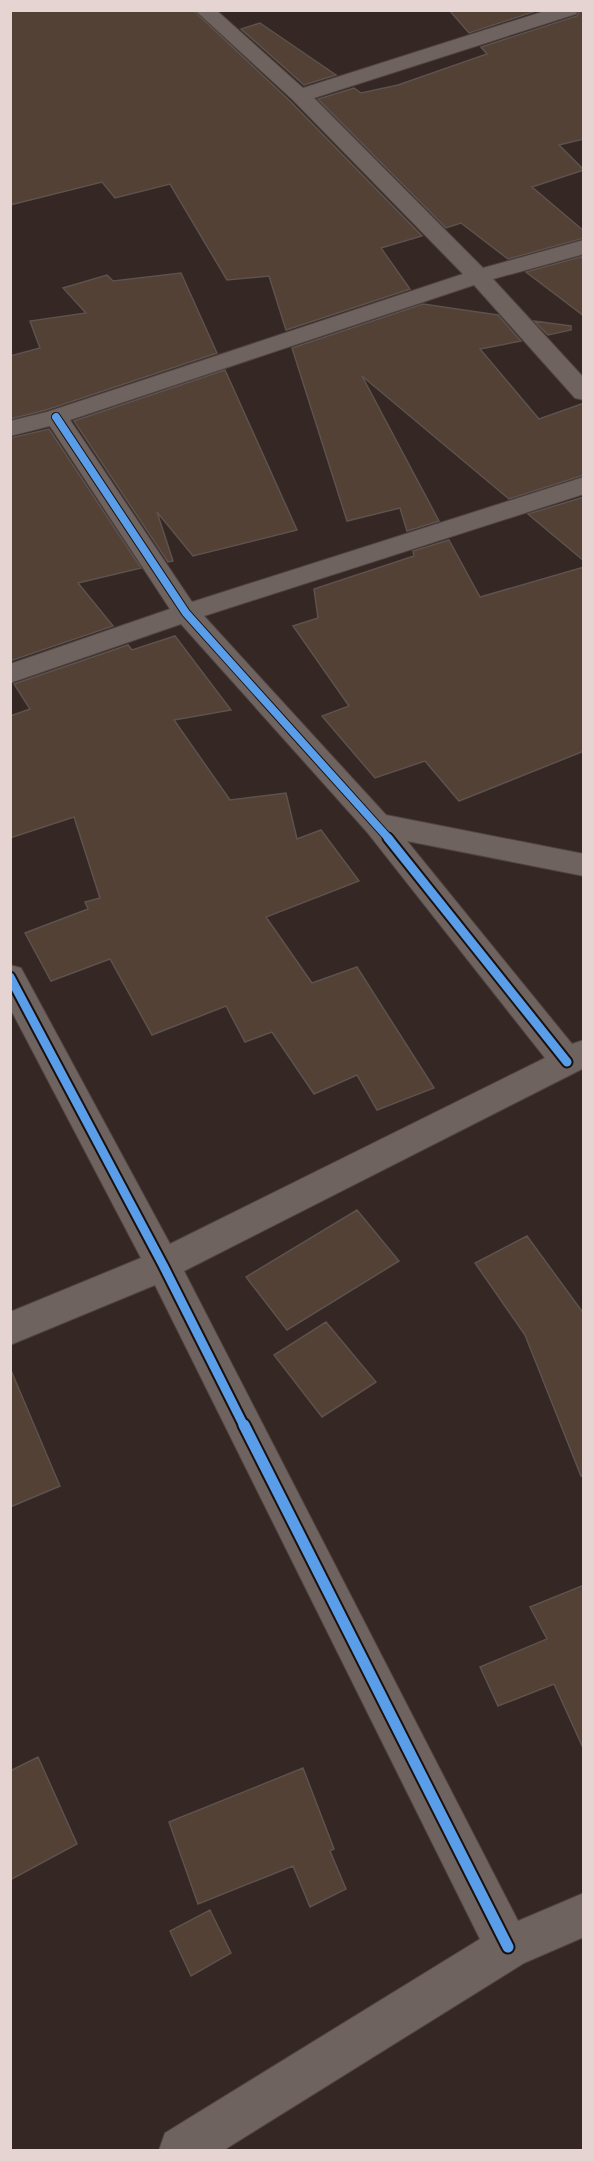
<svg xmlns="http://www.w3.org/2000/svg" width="594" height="2161" viewBox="0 0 594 2161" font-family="'Archivo Narrow',sans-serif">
  <rect width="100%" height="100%" fill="#352724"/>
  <path fill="#524134" stroke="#5d524e" stroke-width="1.5" d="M10 10H193L291 102 422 236 381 248 410 289 286 330 269 276 227 280 170 184 115 198 102 182 10 205Z
    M449 10H539L469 33Z
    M580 10H584V139L559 145 584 170 532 187 584 231V238L508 259 461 223 446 228 318 99 354 88 361 93 398 85 487 54 481 47 577 16Z
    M260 23 336 75 304 85 241 29Z
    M584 256V316L526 272Z
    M181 273 217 353 46 410 10 419V356L40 348 30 321 86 313 63 288 107 275 113 281Z
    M423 304 498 315 521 341 480 349 539 419 584 403V475L509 499 362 376 439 521 407 531 400 508 347 521 292 348Z
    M534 321 571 326V330L548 335Z
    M225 370 297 530 193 556 157 512 173 561 168 562 74 421Z
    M49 429 141 568 78 583 113 626 10 661V438Z
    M584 497V561L528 514Z
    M449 540 480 597 584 567V751L459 801 425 761 375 778 322 716 349 706 293 626 318 618 314 589 414 556 413 551Z
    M175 636 231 710 174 720 230 800 286 793 297 839 321 830 359 881 266 917 312 983 357 967 434 1088 377 1110 357 1075 314 1094 272 1032 245 1042 226 1006 152 1035 110 959 51 981 25 933 88 909 85 902 100 898 74 817 10 838V716L30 709 14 684 128 645 132 650Z
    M357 1210 399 1261 287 1330 246 1277Z
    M527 1236 584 1314V1476H581L525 1335 475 1263Z
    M326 1322 376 1382 322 1417 274 1355Z
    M10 1368 60 1486 10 1507Z
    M584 1585V1750L554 1684 498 1706 480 1667 547 1639 530 1607Z
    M38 1757 77 1844 10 1880V1771Z
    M303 1768 334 1849 330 1851 346 1889 310 1907 293 1866 198 1904 169 1822Z
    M210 1910 231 1953 191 1976 170 1931Z"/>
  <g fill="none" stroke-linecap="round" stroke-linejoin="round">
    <defs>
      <path id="minor" d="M195 10H216L303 88 548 10H578L576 14 314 98 483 268 584 240V254L493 279 584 378V400L575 398 474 285 70 420 192 602 584 477V494L204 616 386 815 584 854V876L407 841 572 1044 584 1040V1068L184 1271 518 1921 584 1893V1937L524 1963 224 2150H159L165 2133 480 1939 155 1285 10 1345V1312L141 1258 10 1008V965L21 968 170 1244 545 1058 367 832 181 624 10 683V664L170 609 50 426 10 436V421L47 412 463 274 293 100Z"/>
    </defs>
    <use href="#minor" stroke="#504441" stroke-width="2"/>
    <use href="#minor" fill="#6f6360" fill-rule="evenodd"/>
    <defs>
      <path id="cycleway-far2" d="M56 417 186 613 390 840"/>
      <path id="cycleway-far1" d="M388 838 567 1062
        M10 977 163 1265 244 1426"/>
      <path id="cycleway" d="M244 1425 508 1947"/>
    </defs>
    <use href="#cycleway-far2" stroke="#1a100e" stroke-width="10"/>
    <use href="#cycleway-far1" stroke="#1a100e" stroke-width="13"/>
    <use href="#cycleway" stroke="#1a100e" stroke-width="15"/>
    <use href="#cycleway-far2" stroke="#5a9eea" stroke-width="8"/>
    <use href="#cycleway-far1" stroke="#5a9eea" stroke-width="9"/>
    <use href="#cycleway" stroke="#5a9eea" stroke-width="11"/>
  </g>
  <rect width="594" height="2161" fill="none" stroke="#e5d4d1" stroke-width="24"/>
</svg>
